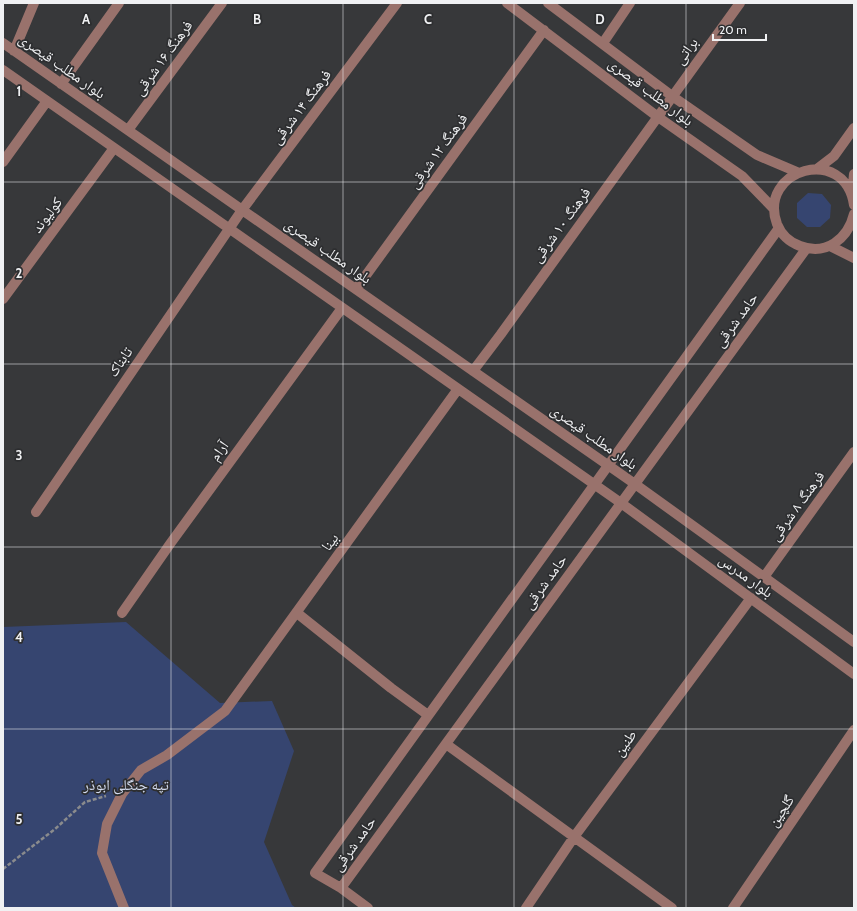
<svg xmlns="http://www.w3.org/2000/svg" width="857" height="911" viewBox="0 0 857 911" font-family="Cabin,'Noto Naskh Arabic',sans-serif">
  <rect width="100%" height="100%" fill="#37383a"/>
  <path fill="#364570" d="M808 193 822 194 831 205 830 218 820 227H807L797 218V203Z
    M126 622 220 703 272 701 294 751 264 842 292 905 296 908H3V627Z"/>
  <g fill="none" stroke-linecap="round" stroke-linejoin="round">
    <path stroke="#8a8b8d" stroke-width="2.5" stroke-dasharray="4 2" stroke-linecap="butt" d="M3 869 55 829 85 802 106 796"/>
    <path stroke="#99726c" stroke-width="10" d="M507 3 658 117 742 176 774 209
      M548 3 672 96 757 155 797 172
      M3 43 635 484 854 642
      M603 43 630 3
      M14 51 34 3
      M3 70 621 503 854 674
      M61 84 119 3
      M128 130 222 3
      M3 162 47 101
      M817 169 834 156 854 128
      M852 194 854 174
      M854 205C845 144 757 169 777 224 781 234 789 242 800 246 826 256 848 239 854 214
      M830 246 854 258
      M356 289 544 30
      M3 299 114 148
      M473 371 501 334 740 3
      M36 512 242 210 397 3
      M764 577 854 452
      M122 613 170 544 342 308
      M297 613 391 688 428 715
      M446 744 672 908
      M341 888 806 249
      M124 908 102 853 107 824 122 794 141 770 167 755 225 711 458 389
      M368 908 341 888 315 873 779 228
      M526 908 574 837 751 598
      M733 908 854 730"/>
  </g>
  <path fill="none" stroke="#f0f1f3" stroke-width="1" stroke-opacity="0.55" d="M171 3V908M343 3V908M514 3V908M686 3V908M3 182H854M3 364H854M3 547H854M3 729H854"/>
  <g text-anchor="middle" dominant-baseline="central" stroke-width="3.5" stroke-linejoin="round" paint-order="stroke">
    <g font-size="15" fill="#f0f1f3" stroke="#2d2e30">
      <text transform="translate(686 51) rotate(-54)">براتی</text>
      <text transform="translate(163 58) rotate(-54)">فرهنگ ۱۶ شرقی</text>
      <text transform="translate(62 66) rotate(35)">بلوار مطلب قیصری</text>
      <text transform="translate(651 92) rotate(37)">بلوار مطلب قیصری</text>
      <text transform="translate(301 107) rotate(-53)">فرهنگ ۱۴ شرقی</text>
      <text transform="translate(438 151) rotate(-54)">فرهنگ ۱۲ شرقی</text>
      <text transform="translate(47 215) rotate(-53)">کولیوند</text>
      <text transform="translate(561 225) rotate(-54)">فرهنگ ۱۰ شرقی</text>
      <text transform="translate(328 251) rotate(35)">بلوار مطلب قیصری</text>
      <text transform="translate(736 320) rotate(-54)">حامد شرقی</text>
      <text transform="translate(120 362) rotate(-56)">تابناک</text>
      <text transform="translate(594 437) rotate(35)">بلوار مطلب قیصری</text>
      <text transform="translate(219 451) rotate(-54)">آرام</text>
      <text transform="translate(797 506) rotate(-54)">فرهنگ ۸ شرقی</text>
      <text transform="translate(330 542) rotate(-54)">بینا</text>
      <text transform="translate(746 576) rotate(36)">بلوار مدرس</text>
      <text transform="translate(545 582) rotate(-54)">حامد شرقی</text>
      <text transform="translate(625 743) rotate(-54)">طنین</text>
      <text transform="translate(781 811) rotate(-56)">گلچین</text>
      <text transform="translate(354 844) rotate(-54)">حامد شرقی</text>
    </g>
    <g font-size="15" fill="#d3dbef" stroke="#2d2e30">
      <text x="126" y="785">تپه جنگلی ابوذر</text>
    </g>
  </g>
  <g font-size="13" text-anchor="middle" font-weight="bold" fill="#f0f1f3" stroke="#2d2e30" stroke-width="3.5" stroke-linejoin="round" paint-order="stroke">
    <text x="86" y="24">A</text>
    <text x="257" y="24">B</text>
    <text x="428" y="24">C</text>
    <text x="600" y="24">D</text>
    <text x="19" y="96">1</text>
    <text x="19" y="278">2</text>
    <text x="19" y="460">3</text>
    <text x="19" y="642">4</text>
    <text x="19" y="824">5</text>
  </g>
  <rect width="857" height="911" fill="none" stroke="#f0f1f3" stroke-width="8"/>
  <path d="M713 34v6h53v-6" fill="none" stroke="#f0f1f3" stroke-width="2"/>
  <text x="719" y="34" font-size="12" fill="#f0f1f3" stroke="#2d2e30" stroke-width="3" paint-order="stroke">20 m</text>
</svg>
